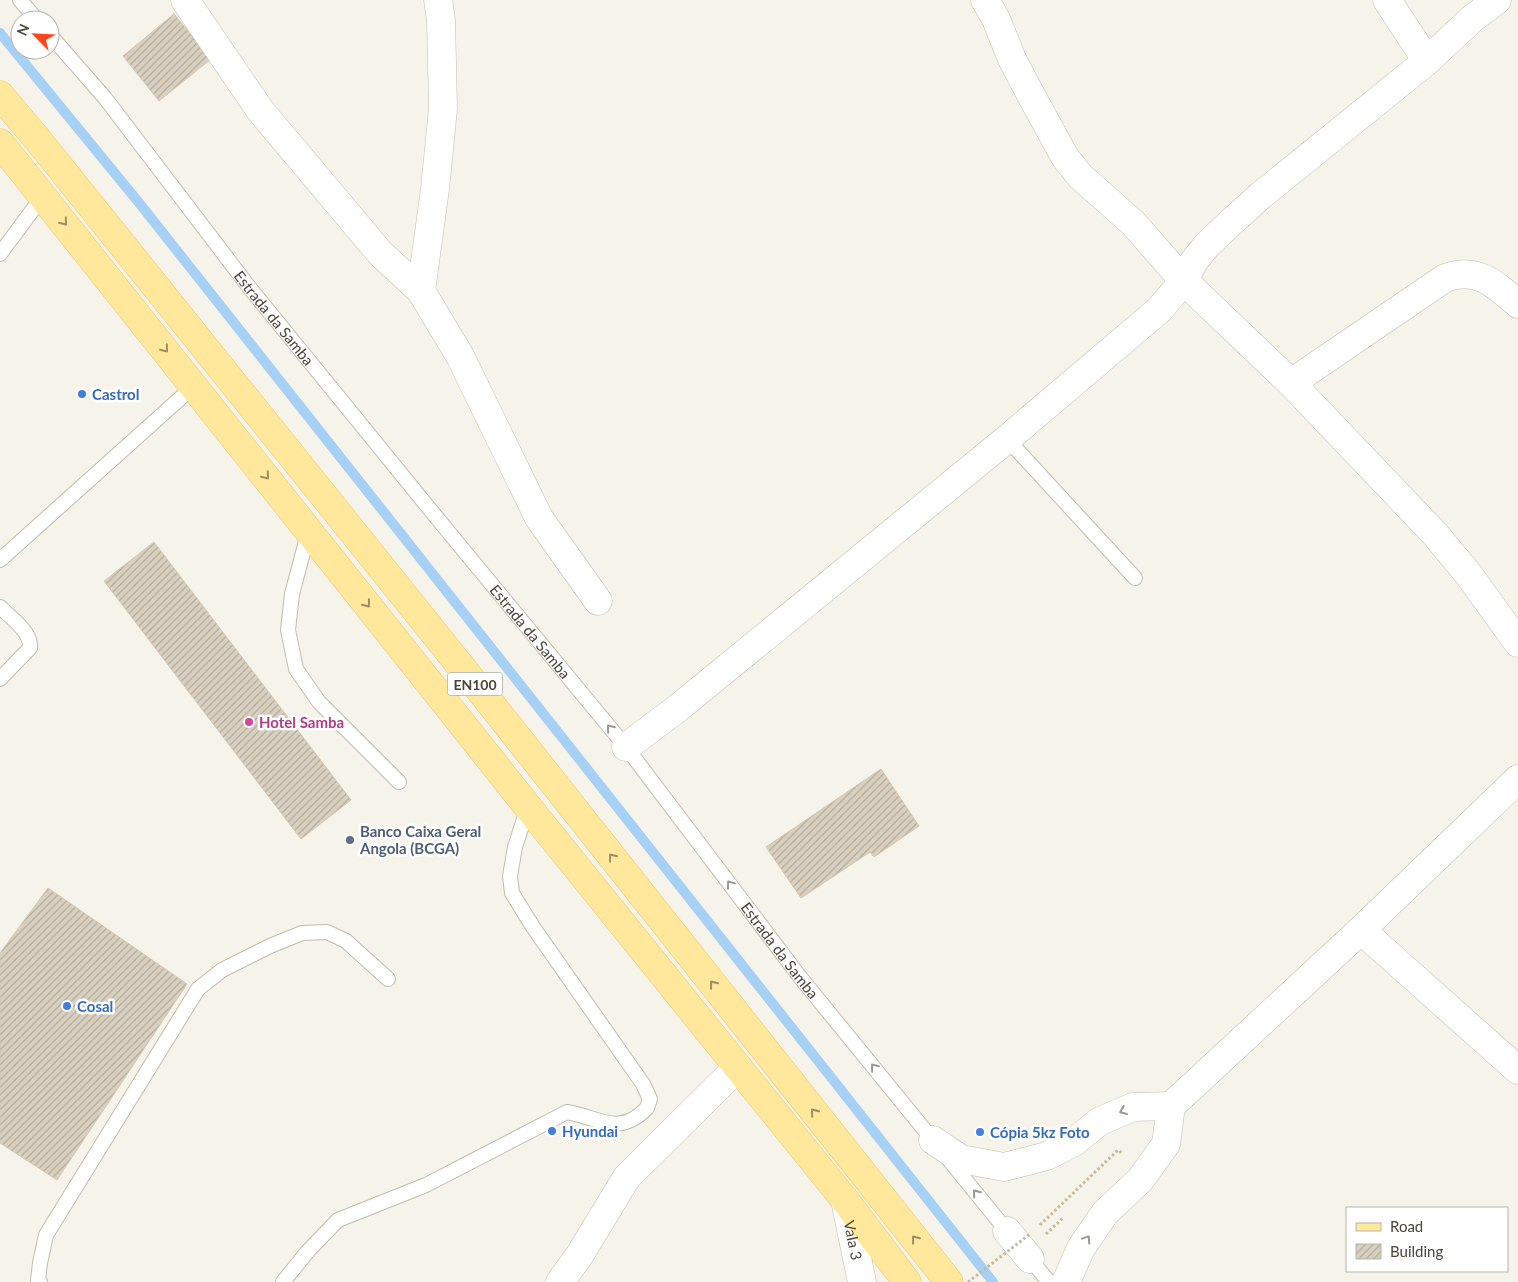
<svg xmlns="http://www.w3.org/2000/svg" width="1518" height="1282" viewBox="0 0 1518 1282" font-family="Lato,sans-serif">
  <defs>
    <pattern id="building-hatch" width="6" height="6" patternUnits="userSpaceOnUse" patternTransform="scale(1.25)"><rect width="6" height="6" fill="#d9d0c0"/><path d="M-1 1l2-2M0 6l6-6M5 7l2-2" fill="none" stroke="#b2ab9d"/></pattern>
  </defs>
  <rect width="100%" height="100%" fill="#f6f3eb"/>
  <g fill="none" stroke-linecap="round" stroke-linejoin="round">
    <path stroke="#a6d1f4" stroke-width="10" d="M0 33 140 204 993 1282"/>
  </g>
  <path fill="url(#building-hatch)" stroke="#d4c8b3" d="M174 14 211 59 159 101 123 56Z
    M154 542 351 800 301 839 104 581Z
    M881 769 919 826 874 857 870 852 801 898 766 847Z
    M48 888 187 984 57 1180 0 1143V953Z"/>
  <g fill="none" stroke-linecap="round" stroke-linejoin="round">
    <defs>
      <g id="service">
        <path d="M20 0 37 20"/>
        <path id="s1" d="M50 35 105 98 249 287 437 518 626 747 800 977 1007 1231"/>
        <path d="M0 254 43 196"/>
        <path d="M1007 439 1135 578"/>
        <path d="M309 530 292 594 288 630 296 669 319 702 399 782"/>
        <path d="M0 560 194 386"/>
        <path d="M0 607C10 617 32 632 30 648L0 679"/>
        <path d="M1030 1259 1049 1282"/>
        <path d="M40 1282 38 1280 40 1263 46 1235 198 989 222 970 270 946 302 933 327 932 346 941 388 979"/>
        <path d="M283 1282 308 1251 338 1220 426 1185 567 1112C601 1118 619 1137 647 1108L650 1099 643 1084 533 927 512 893 510 876 515 847 528 807"/>
      </g>
      <g id="minor">
        <path d="M185 0 260 110 380 253 421 291 460 356 539 518 598 601"/>
        <path d="M985 0 996 19 1012 59 1032 97 1065 157 1080 176 1133 223 1184 281 1291 383 1435 534 1469 575 1518 643"/>
        <path d="M1387 0 1427 61"/>
        <path d="M421 291 435 189 443 109 441 20 438 0"/>
        <path d="M1291 383 1445 278C1477 266 1495 284 1518 304"/>
        <path d="M626 747 678 708 1007 439 1159 310 1184 281 1194 261 1207 245 1227 226 1260 196 1427 61 1473 18 1497 0"/>
        <path d="M1361 930 1518 1070"/>
        <path d="M933 1140 961 1159 1004 1167 1047 1156 1074 1142 1100 1121 1133 1107 1171 1106"/>
        <path id="s2" d="M845 1200 862 1282"/>
        <path d="M1007 1231 1030 1259"/>
        <path d="M560 1282 579 1256 627 1177 738 1067"/>
        <path d="M1066 1282 1081 1248 1105 1213 1140 1180 1166 1144 1171 1106 1361 930 1518 779"/>
      </g>
      <path id="primary" d="M0 95 38 140 483 694 949 1282
        M0 143 528 807 845 1200 907 1282"/>
    </defs>
    <use href="#service" stroke="#c2bcad" stroke-width="16"/>
    <use href="#minor" stroke="#c2bcad" stroke-width="29"/>
    <use href="#primary" stroke="#eac866" stroke-width="29"/>
    <path stroke="#c5b99e" stroke-width="3" stroke-dasharray="2.5 2.5" stroke-linecap="butt" d="M1040 1225 1118 1150 1123 1154
      M1046 1234 1064 1217"/>
    <use href="#service" stroke="#fff" stroke-width="14"/>
    <use href="#minor" stroke="#fff" stroke-width="28"/>
    <use href="#primary" stroke="#ffe79c" stroke-width="28"/>
    <path stroke="#c5b99e" stroke-width="3" stroke-dasharray="2.5 2.5" stroke-linecap="butt" d="M968 1282 1030 1234"/>
  </g>
  <defs><path id="oneway-chevron" d="M-2-3.5L2.5 0L-2 3.5" fill="none" stroke-width="1.6" stroke-linecap="round" stroke-linejoin="round" transform="scale(1.25)"/></defs>
  <g stroke="#9c8e65">
    <use href="#oneway-chevron" transform="translate(64 222) rotate(51)"/>
    <use href="#oneway-chevron" transform="translate(165 349) rotate(51)"/>
    <use href="#oneway-chevron" transform="translate(266 476) rotate(51)"/>
    <use href="#oneway-chevron" transform="translate(367 604) rotate(52)"/>
    <use href="#oneway-chevron" transform="translate(612 857) rotate(-128)"/>
    <use href="#oneway-chevron" transform="translate(713 984) rotate(-128)"/>
    <use href="#oneway-chevron" transform="translate(814 1112) rotate(-128)"/>
    <use href="#oneway-chevron" transform="translate(915 1239) rotate(-128)"/>
  </g>
  <g stroke="#9c9992">
    <use href="#oneway-chevron" transform="translate(610 728) rotate(-129)"/>
    <use href="#oneway-chevron" transform="translate(730 884) rotate(-127)"/>
    <use href="#oneway-chevron" transform="translate(874 1067) rotate(-129)"/>
    <use href="#oneway-chevron" transform="translate(1123 1111) rotate(157)"/>
    <use href="#oneway-chevron" transform="translate(976 1193) rotate(-129)"/>
    <use href="#oneway-chevron" transform="translate(1087 1239) rotate(-56)"/>
  </g>
  <g fill="#3f7fe0" stroke="#fff" stroke-width="2">
    <circle cx="82" cy="394" r="5"/>
    <circle cx="67" cy="1006" r="5"/>
    <circle cx="552" cy="1131" r="5"/>
    <circle cx="980" cy="1132" r="5"/>
  </g>
  <circle fill="#d1479c" stroke="#fff" stroke-width="2" cx="249" cy="722" r="5"/>
  <circle fill="#5c6f8a" stroke="#fff" stroke-width="2" cx="350" cy="840" r="5"/>
  <g text-anchor="middle" dominant-baseline="central" stroke-width="5" stroke-linejoin="round" paint-order="stroke">
    <rect fill="#fff" stroke="#817d74" stroke-width="1" x="447.5" y="672.5" width="55" height="23" rx="4"/>
    <g font-size="14" font-weight="bold" fill="#4b4538">
      <text x="475" y="684">EN100</text>
    </g>
    <g font-size="15" fill="#4b4538" stroke="#fff">
      <text stroke="none"><textPath href="#s1" startOffset="361">Estrada da Samba</textPath></text>
      <text stroke="none"><textPath href="#s1" startOffset="766">Estrada da Samba</textPath></text>
      <text stroke="none"><textPath href="#s1" startOffset="1171">Estrada da Samba</textPath></text>
      <text stroke="none"><textPath href="#s2" startOffset="41">Vala 3</textPath></text>
    </g>
    <g font-size="15" font-weight="bold" fill="#366cbe" stroke="#fff" text-anchor="start">
      <text x="92" y="394">Castrol</text>
      <text x="77" y="1006">Cosal</text>
      <text x="562" y="1131">Hyundai</text>
      <text x="990" y="1132">Cópia 5kz Foto</text>
    </g>
    <g font-size="15" font-weight="bold" fill="#b23c85" stroke="#fff" text-anchor="start">
      <text x="259" y="722">Hotel Samba</text>
    </g>
    <g font-size="15" font-weight="bold" fill="#4e5e75" stroke="#fff" text-anchor="start">
      <text x="360" y="831">Banco Caixa Geral<tspan x="360" dy="17">Angola (BCGA)</tspan></text>
    </g>
  </g>
  <rect x="1346" y="1207" width="162" height="65" fill="#ffffff" stroke="#b7b5af"/>
  <rect x="1356" y="1223" width="25" height="8" fill="#ffe79c" stroke="#b7b5af"/>
  <text x="1390" y="1232" font-size="15" fill="#4b4538">Road</text>
  <rect x="1356" y="1244" width="25" height="15" fill="url(#building-hatch)" stroke="#b7b5af"/>
  <text x="1390" y="1257" font-size="15" fill="#4b4538">Building</text>
  <g transform="translate(35 35) rotate(294)"><circle r="24" fill="#ffffff" stroke="#b7b5af"/>
  <path d="M0-4L9 19L0 12L-9 19Z" fill="#ff461a"/>
  <text y="-8" font-size="14" font-weight="bold" text-anchor="middle" fill="#4b4538">N</text>
  </g>
</svg>
